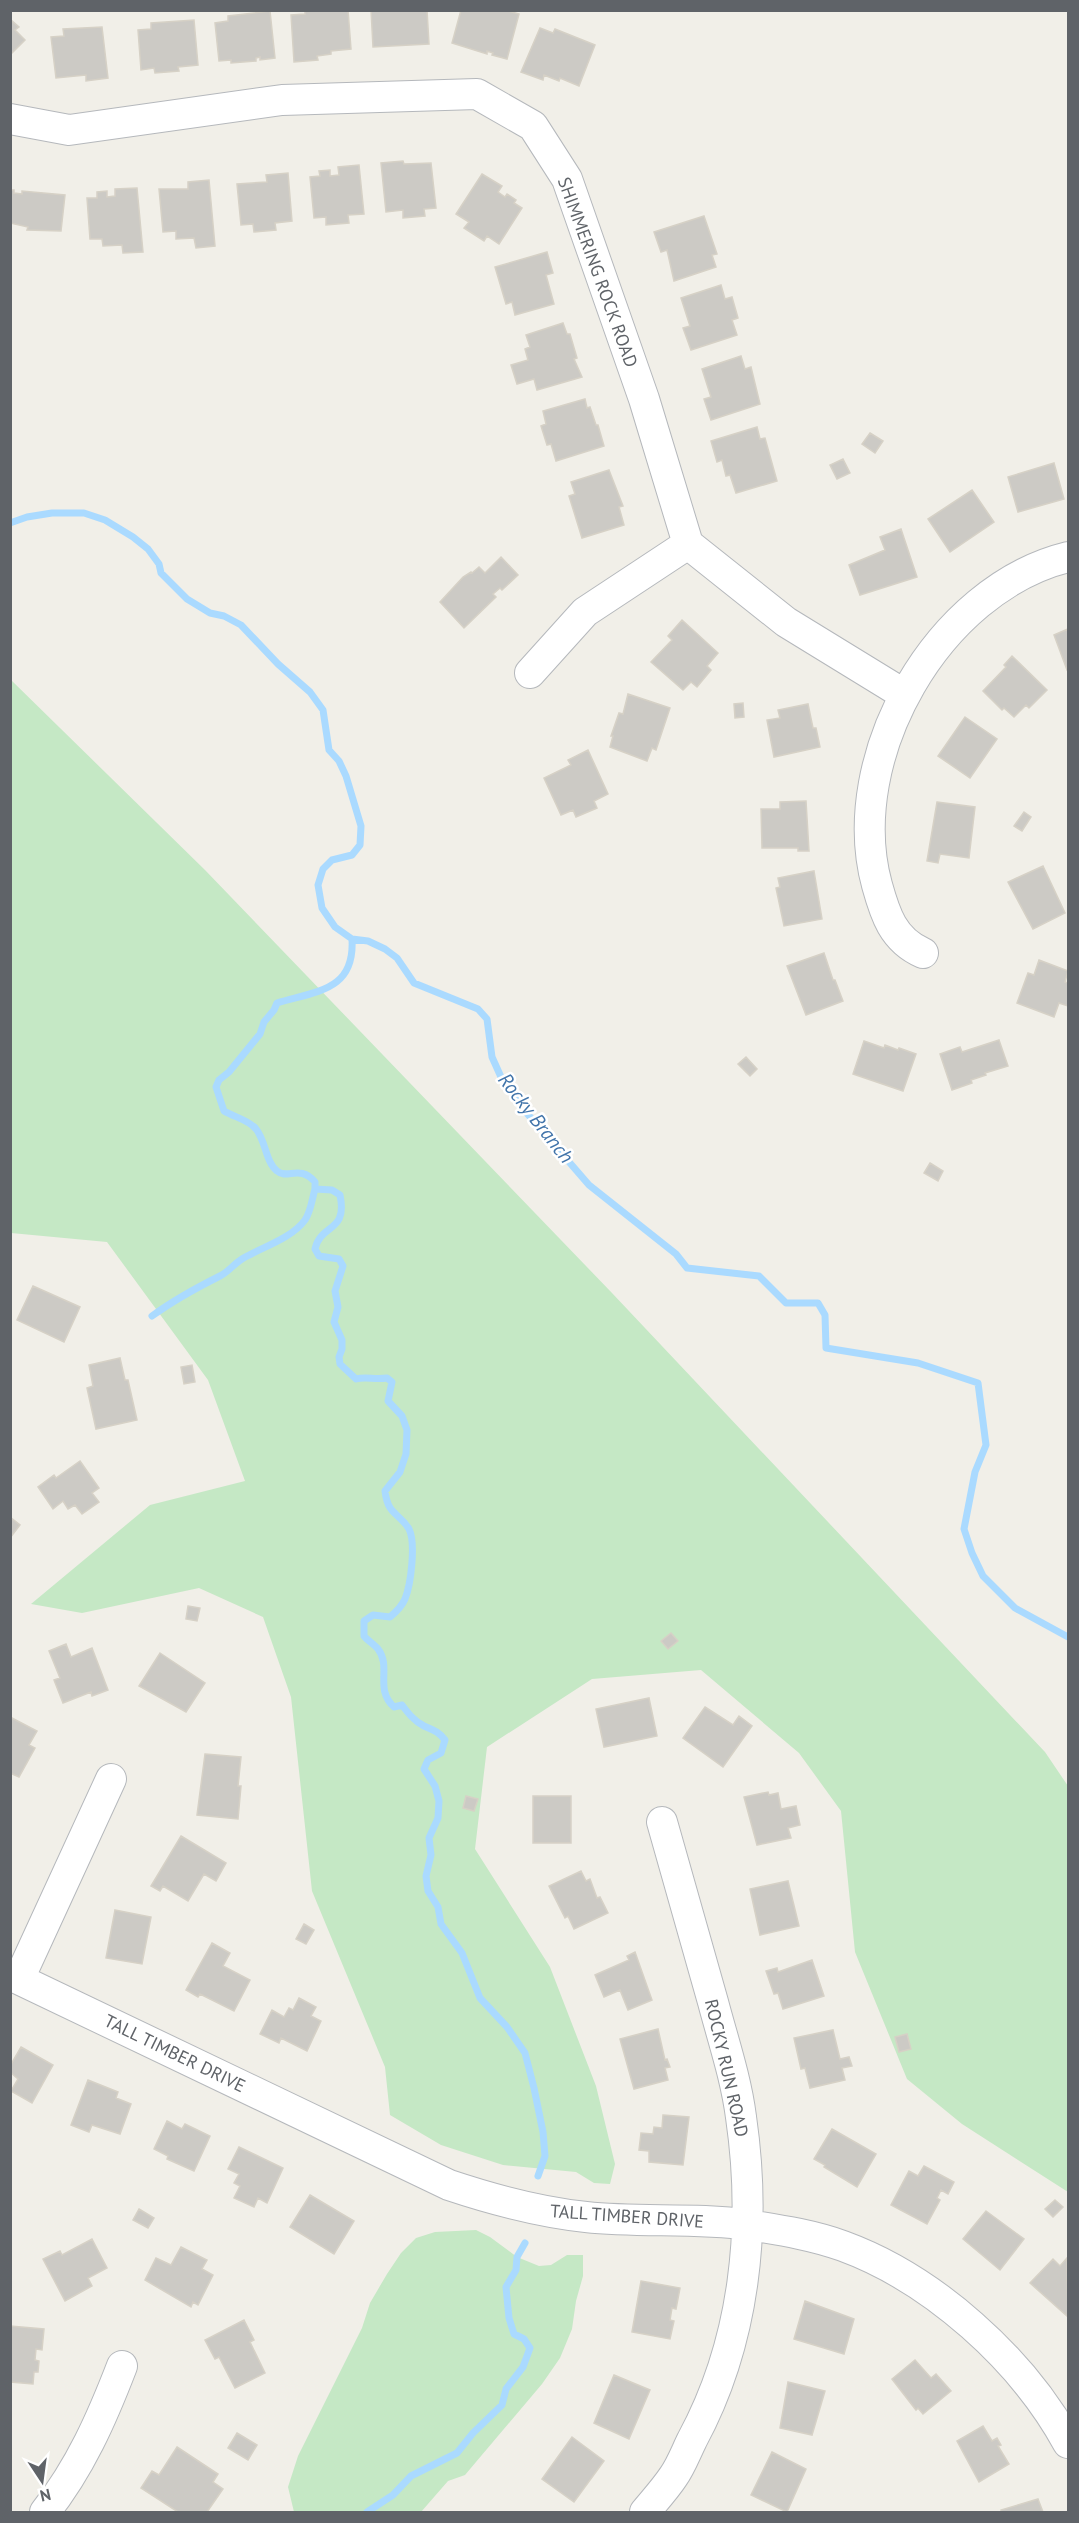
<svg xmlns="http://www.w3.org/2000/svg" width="1079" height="2523" viewBox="0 0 1079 2523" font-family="'PT Sans',sans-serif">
  <rect width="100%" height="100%" fill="#f1efe8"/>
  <path fill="#c5e8c5" d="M10 679 205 870 612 1293 1045 1752 1068 1786V2192L962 2124 907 2079 855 1952 841 1811 799 1753 701 1670 592 1679 487 1747 475 1849 550 1967 596 2086 615 2164 610 2184 594 2183 576 2172 503 2165 441 2145 390 2115 385 2067 312 1891 291 1697 263 1617 199 1588 82 1613 31 1604 150 1505 245 1481 208 1380 107 1242 11 1233Z
    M476 2230 490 2237 517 2257 539 2266 551 2265 567 2255H583V2276L576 2301 572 2329 560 2358 542 2384 465 2475 448 2481 421 2512H294L288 2487 298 2456 362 2328 370 2303 387 2274 401 2253 416 2238 435 2232Z"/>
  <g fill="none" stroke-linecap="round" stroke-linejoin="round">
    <path stroke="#aadaff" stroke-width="7" d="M10 523 27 517 52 513H84L105 520 133 537 148 549 159 564 161 573 187 599 210 613 224 616 241 625 278 664 310 692 323 710 329 750 339 761 346 776 361 826 360 845 352 855 332 860 323 869 318 885 322 908 335 927 352 939 368 941 385 949 397 958 414 983 478 1009 487 1019 492 1057 501 1077 518 1103 589 1185 676 1254 687 1268 759 1276 786 1303H818L825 1315 826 1348 918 1363 978 1383 986 1445 975 1472 964 1529 972 1553 983 1576 1015 1608 1068 1637
      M352 939C355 991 316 991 277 1003L274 1010 264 1022 260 1034 229 1072 219 1080 216 1087 224 1111C234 1117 249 1120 256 1129 266 1141 265 1161 277 1171 287 1180 300 1164 315 1182V1189L332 1190 340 1195C348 1233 321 1223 315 1249L319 1256 339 1259 343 1266 335 1291 338 1307 334 1322 342 1340V1349L339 1357 340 1364 356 1379C366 1376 374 1380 387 1378L392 1382 388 1401 402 1416 407 1430 406 1454 400 1472 385 1491C388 1516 399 1512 409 1529 416 1543 411 1584 405 1599 402 1606 396 1612 390 1617L373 1615 364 1621V1636C368 1641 374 1644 378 1649 392 1667 374 1689 394 1707L402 1705C408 1713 414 1721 424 1726 433 1730 438 1731 445 1740L441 1753 428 1760 424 1769 435 1786 439 1801 438 1818 429 1838 431 1855 426 1876 428 1891 438 1907 441 1924 462 1953 480 1998 507 2027 525 2053 534 2088 543 2132 545 2156 538 2176
      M152 1316C174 1300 196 1288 220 1276 228 1272 234 1264 242 1259 262 1247 291 1239 305 1220 311 1211 312 1199 315 1189
      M367 2512 393 2495 411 2476 457 2453 473 2433 502 2405 506 2389 523 2367 530 2348 524 2339 514 2334 509 2318 506 2287 516 2270 517 2257 525 2243"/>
  </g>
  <path fill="#cccac5" stroke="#d6d1c6" stroke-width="1.5" d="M305 10H348L351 49 331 51V54L317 56 318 60 294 62 291 15 305 14Z
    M371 10H427L429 44 373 47Z
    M461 10H505L519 14 507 59 492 55 493 53 487 51V54L452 43Z
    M270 11 275 58 260 60V57L256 58V61L231 63V60L219 61 215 23 228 21V16Z
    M10 19 19 27 15 30 25 40 10 55Z
    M194 20 198 65 178 67 179 71 155 73 154 68 141 70 138 30 151 29V23Z
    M102 27 108 78 86 81V75L56 78 51 37 64 36 63 29Z
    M540 28 553 33 555 29 595 45 579 86 560 78 559 81 544 75 543 80 521 72Z
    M403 161 404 164 431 163 436 208 424 209 425 216 403 218V210L386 212 381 163Z
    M359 165 364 214 348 215 349 223 326 225V217L314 218 310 177 320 176 319 171 330 170V176L339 175 338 167Z
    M288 173 292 221 275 223 276 230 254 232 253 224 241 225 237 184 267 182 266 175Z
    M482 174 502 186 498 192 505 197 507 194 516 200 514 203 522 208 499 244 487 236 484 241 464 228 469 222 456 214Z
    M209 180 215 246 196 248 194 238 176 239V231L163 232 159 189H188V182Z
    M137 188 143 252 123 253 122 245 103 246 102 239H90L87 198H97V192L107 191V197L115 196V189Z
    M10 190H14V193L22 194V191L65 195 61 231 27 230 28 227 10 223Z
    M704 216 717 254 712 255 716 267 674 281 667 250 661 252 654 232Z
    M547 252 553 273 546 275 554 304 515 315 512 302 506 304 495 267Z
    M721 285 725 299 732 297 738 318 732 320 737 335 691 350 683 328 690 326 681 298Z
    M563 323 567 334H570L577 358 574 359 582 377 537 390 534 379 517 384 511 365 528 360 525 349 530 347 526 335Z
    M741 356 745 369 751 367 760 404 711 420 704 399 711 397 702 369Z
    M585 399 587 408 590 407 596 425H598L604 446 556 461 551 444 547 445 541 426 546 424 543 411Z
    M757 427 760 439 765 438 777 481 736 493 730 475 726 476 722 460 717 462 711 441Z
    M870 433 883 441 875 453 862 444Z
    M843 459 850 473 837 479 830 465Z
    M1054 463 1064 499 1018 512 1008 477Z
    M609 470 623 506 619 507 624 525 582 538 569 496 575 494 571 482Z
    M972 490 994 522 950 552 928 519Z
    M901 529 917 577 860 595 849 565 885 550 880 537Z
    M501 557 518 575 502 590 500 588 493 594 496 597 464 628 440 602 463 577 471 572 472 573 479 567 485 573Z
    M682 620 718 653 707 666 711 670 697 687 691 682 683 690 651 662 672 640 668 636Z
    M1068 629V669L1067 670 1054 635Z
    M1012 656 1047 690 1029 708 1026 705 1014 717 1004 708 1002 710 983 691 1006 667 1004 665Z
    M628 694 670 708 656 750 652 748 647 761 610 747 613 736H611L619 713 623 714Z
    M743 703 744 717 735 718 734 704Z
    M808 704 813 728H816L820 747 774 757 767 720 780 718 778 710Z
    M965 717 997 739 970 778 938 756Z
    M588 750 608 794 594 801 597 808 576 817 573 810 561 815 544 778 571 765 568 760Z
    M806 801 809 851H798V848H762L761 809H780V802Z
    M937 802 975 807 969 858 940 854 938 863 927 861Z
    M1024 812 1031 817 1022 831 1014 826Z
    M1043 866 1065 913 1033 929 1008 882Z
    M814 871 822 919 784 926 776 888 780 887 778 878Z
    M824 953 833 980H835L843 1001 806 1015 787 966Z
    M1039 960 1068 971 1065 982 1068 983V1006L1059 1003 1054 1017 1017 1003 1028 973 1034 975Z
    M999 1040 1008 1066 985 1073 986 1075 971 1080 972 1083 952 1090 940 1054 960 1047 962 1052Z
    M864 1041 884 1048 885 1045 898 1050 899 1048 916 1054 903 1091 853 1074Z
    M746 1057 757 1069 750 1076 738 1064Z
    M930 1163 943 1171 938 1181 924 1173Z
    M33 1286 80 1307 64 1342 17 1320Z
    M120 1358 125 1380H128L137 1420 96 1429 87 1388 93 1386 89 1365Z
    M192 1365 195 1382 184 1384 181 1367Z
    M80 1461 99 1488 92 1493 99 1502 82 1514 75 1505 68 1509 63 1501 53 1509 38 1487 54 1475 56 1478Z
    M10 1517 20 1525 10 1538Z
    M188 1606 200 1608 197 1621 186 1619Z
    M671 1633 678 1641 668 1649 661 1641Z
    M66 1644 71 1657 92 1648 108 1690 92 1696 91 1692 63 1703 54 1680 60 1678 49 1651Z
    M160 1653 205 1683 186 1712 139 1686Z
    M649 1698 657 1736 604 1747 596 1709Z
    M705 1707 733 1725 739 1716 752 1726 723 1767 683 1738Z
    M10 1717 37 1731 29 1745 35 1748 19 1777 10 1773Z
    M205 1754 241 1757 238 1786H241L238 1819 197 1815Z
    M768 1792 769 1795 778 1793 781 1809 796 1806 800 1825 788 1828 791 1838 757 1845 744 1797Z
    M466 1796 478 1799 474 1811 463 1808Z
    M533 1796H571V1843H533Z
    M181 1836 226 1863 216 1881 204 1874 188 1901 163 1886 160 1891 151 1886Z
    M581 1871 586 1881 590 1879 597 1898 600 1897 608 1913 574 1929 568 1916 565 1918 549 1886Z
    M788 1881 799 1926 760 1935 750 1889Z
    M115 1910 151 1917 142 1964 106 1958Z
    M304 1924 314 1930 306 1944 296 1939Z
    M212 1943 230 1953 223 1966 250 1980 234 2011 200 1994 198 1997 186 1990Z
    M635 1952 652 2000 628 2010 620 1990 604 1997 595 1975 629 1960 627 1956Z
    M812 1960 824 1996 783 2009 778 1993 774 1994 766 1971 777 1968 778 1972Z
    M299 1998 316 2007 311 2016 321 2021 307 2051 281 2038 279 2043 260 2034 272 2010 284 2017 289 2008 293 2010Z
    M658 2029 665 2060 667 2059 670 2067 665 2068 668 2080 634 2089 620 2039Z
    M833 2030 840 2059 849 2057 852 2066 842 2068 845 2080 810 2088 805 2068 801 2069 794 2038Z
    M907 2034 911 2049 899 2052 895 2037Z
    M21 2047 53 2065 32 2103 11 2091 18 2079 10 2072V2066Z
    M88 2080 118 2092 116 2098 131 2104 120 2134 92 2125 89 2132 71 2125Z
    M663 2115 689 2117 683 2165 649 2162V2151L639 2150 641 2133 653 2134 654 2127 662 2128Z
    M167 2121 182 2129 185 2124 210 2136 194 2171 167 2159 168 2156 154 2149Z
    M832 2129 876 2154 857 2187 824 2167 825 2165 814 2159Z
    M239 2147 283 2168 267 2203 258 2198 254 2207 234 2198 240 2186 234 2183 239 2174 228 2169Z
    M924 2166 954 2182 948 2194 941 2190 937 2198 940 2200 927 2224 891 2205 909 2171 918 2176Z
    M310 2195 354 2221 334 2254 290 2227Z
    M1055 2200 1063 2207 1053 2217 1045 2209Z
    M139 2209 154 2218 148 2228 133 2220Z
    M986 2211 1024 2239 1000 2270 963 2239Z
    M92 2239 107 2268 88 2278 92 2286 65 2301 43 2259 60 2251 62 2255Z
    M181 2247 207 2260 202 2269 213 2275 198 2305 193 2302 191 2307 145 2280 156 2258 171 2265Z
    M1067 2258 1068 2314 1067 2316 1030 2283 1053 2259 1060 2266Z
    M641 2281 680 2288 676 2309 672 2308 670 2320 674 2321 670 2339 632 2332Z
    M805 2301 854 2319 844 2354 794 2339Z
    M244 2320 254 2340 250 2342 265 2373 235 2388 219 2357 215 2359 205 2340Z
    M10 2326 44 2329 42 2350 36 2349 35 2360 39 2361 38 2372H34L33 2384 10 2382Z
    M915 2360 931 2378 936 2374 951 2391 923 2414 918 2408 916 2410 892 2379Z
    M614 2375 650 2390 629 2439 594 2423Z
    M788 2382 825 2391 812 2435 780 2428Z
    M983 2426 992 2441 997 2438 1001 2445 998 2446 1009 2464 979 2482 957 2441Z
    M237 2433 257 2445 248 2460 228 2448Z
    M572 2437 604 2461 574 2502 542 2479Z
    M177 2447 218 2474 213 2482 223 2489 207 2512H178L141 2488 152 2471 159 2475Z
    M772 2452 806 2469 787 2512 751 2495Z
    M1038 2499 1043 2512H1001V2510Z"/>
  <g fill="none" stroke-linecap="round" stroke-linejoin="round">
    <defs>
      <path id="minor" d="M10 119 69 130 282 100 477 94 533 126 567 179 644 399 688 544 786 622 905 695
        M530 673 585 612 688 544
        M923 953C893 940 885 914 877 885 842 757 938 589 1068 557
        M10 1975 449 2185C494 2200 538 2212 586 2217 640 2223 695 2217 749 2225 780 2230 813 2235 843 2246 933 2279 1022 2359 1068 2443
        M19 1979 111 1779
        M45 2512C80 2468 102 2418 122 2366
        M645 2512C654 2501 665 2489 673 2477 681 2466 686 2452 692 2440 745 2342 757 2227 741 2117 736 2078 723 2040 713 2002 696 1942 679 1882 662 1822"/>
    </defs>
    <use href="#minor" stroke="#b5b8bc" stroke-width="32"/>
    <use href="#minor" stroke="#fff" stroke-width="30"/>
  </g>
  <g text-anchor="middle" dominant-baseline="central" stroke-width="5" stroke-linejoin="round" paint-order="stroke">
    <g font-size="18" fill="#5f6368" stroke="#fff">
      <text transform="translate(598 272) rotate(70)">SHIMMERING ROCK ROAD</text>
      <text transform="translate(175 2053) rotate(26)">TALL TIMBER DRIVE</text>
      <text transform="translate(727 2068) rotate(77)">ROCKY RUN ROAD</text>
      <text transform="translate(627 2216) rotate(4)">TALL TIMBER DRIVE</text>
    </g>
    <g font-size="20" font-style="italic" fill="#4174aa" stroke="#fff">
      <text transform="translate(536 1118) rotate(52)">Rocky Branch</text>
    </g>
  </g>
  <rect width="1079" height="2523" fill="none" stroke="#5f6368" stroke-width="24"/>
  <g transform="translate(42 2481) rotate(167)" stroke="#ffffff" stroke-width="4.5" paint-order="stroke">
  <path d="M0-4.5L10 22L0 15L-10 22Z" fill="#5f6368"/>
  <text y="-9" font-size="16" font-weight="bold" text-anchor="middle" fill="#5f6368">N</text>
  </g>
</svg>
